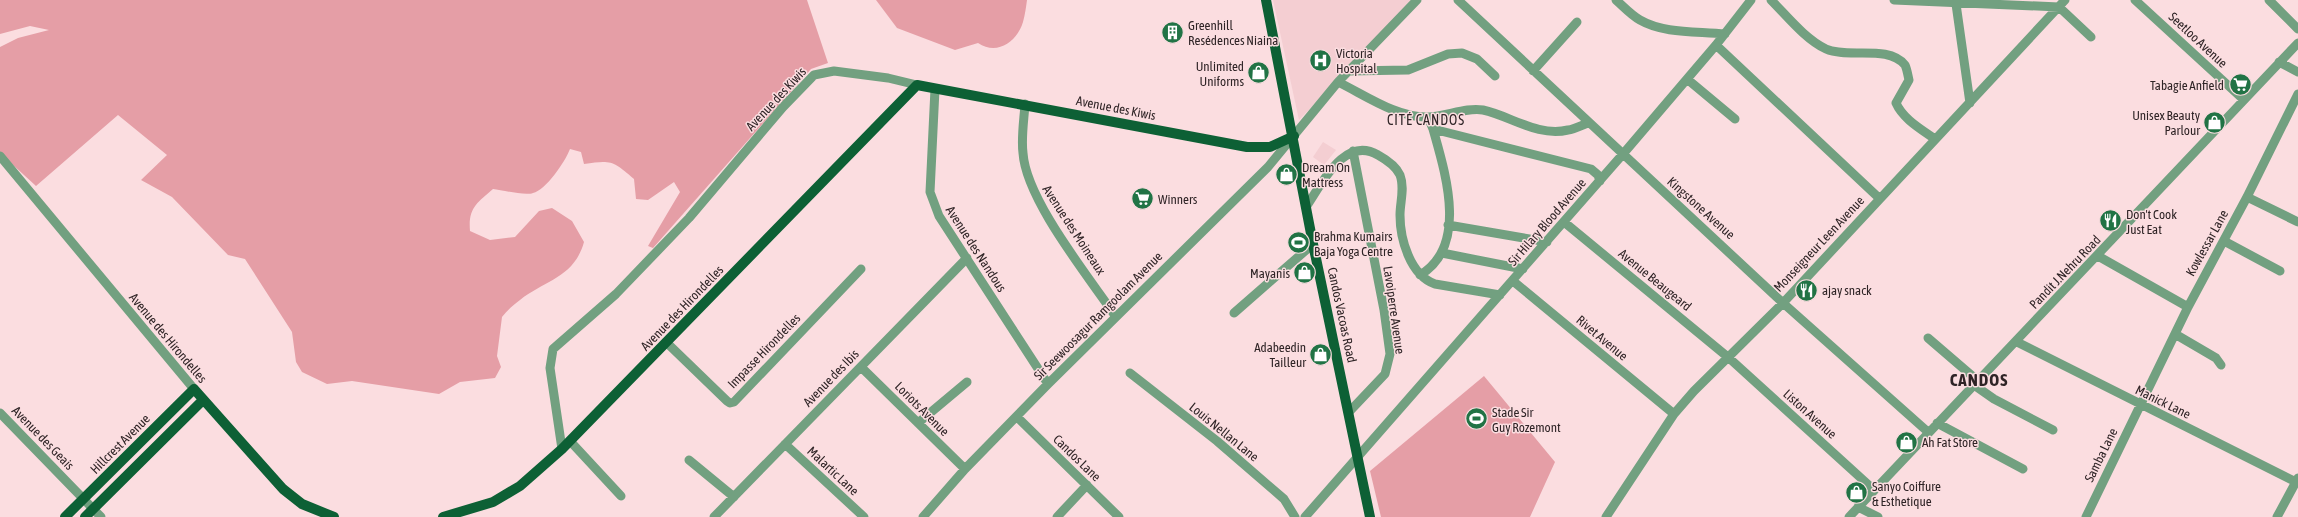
<svg xmlns="http://www.w3.org/2000/svg" width="2298" height="517" viewBox="0 0 2298 517" font-family="'Asap Condensed',sans-serif">
  <rect width="100%" height="100%" fill="#fbdde0"/>
  <path fill="#f4ced2" d="M1273 0H1414L1299 120Z
    M1323 142 1336 150 1324 165 1313 157Z"/>
  <path fill="#e59ea6" d="M0 0H807L828 63 811 69 653 248 648 246 680 192 674 182 648 200 636 199 634 179C613 161 612 160 584 164L581 152 570 149C565 162 546 190 533 193 525 196 502 190 493 189 477 203 468 208 470 231L490 240 515 237 539 211 552 208 572 221 584 242C574 278 545 280 520 300 513 305 507 311 502 317L497 356 501 367 495 378 460 382 439 394 352 381 327 384 302 372 296 362 292 332 245 259 228 255 172 197 141 180 167 155 118 115 36 186 0 153V47L18 38 49 30 30 26 0 34Z
    M876 0H1027C1026 7 1025 15 1023 22 1017 42 997 56 978 43L955 50 897 28Z
    M1484 376 1555 462 1530 517H1381L1370 471Z"/>
  <g fill="none" stroke-linecap="round" stroke-linejoin="round">
    <path stroke="#72a080" stroke-width="9" d="M1458 0 1783 303 1928 432
      M1616 0C1624 7 1631 15 1640 20 1664 34 1698 31 1725 34
      M1771 0C1787 16 1805 39 1826 49 1848 59 1888 44 1905 65 1907 69 1908 76 1909 80L1896 103C1903 119 1921 129 1935 139
      M1894 0 2059 7 2091 37
      M2135 0 2244 100
      M2269 0 2298 29
      M1956 4 1970 103
      M1716 45 1879 198
      M2279 62 2298 72
      M1349 71 1408 70 1448 54 1462 53 1477 59 1495 76
      M1533 71 1577 22
      M1687 79 1735 119
      M1338 82C1365 95 1397 118 1428 117 1446 117 1465 107 1483 110 1511 116 1537 137 1568 130 1575 129 1582 125 1588 123
      M935 89 930 192 939 216 1048 384
      M1025 104C1024 120 1021 138 1023 153 1026 200 1089 277 1116 317
      M1428 117 1433 129 1591 169 1598 175 1600 181
      M0 156 194 389
      M2247 197 2298 222
      M1306 207C1322 184 1344 135 1378 155 1387 160 1396 166 1400 175 1405 188 1400 202 1400 215 1400 239 1410 275 1435 284L1500 295
      M1564 222 1729 358 1873 489
      M1448 225 1547 242
      M2224 241 2280 271
      M1442 253 1523 269
      M2098 256 2188 307
      M1420 275C1469 246 1445 172 1433 129
      M1513 281 1674 414
      M1234 313 1313 244
      M2175 334 2216 358 2221 365
      M1928 338 1978 381
      M666 342 727 401 730 403 734 402 861 269
      M2017 342 2298 483
      M861 367 965 469
      M1130 373 1217 441 1284 499 1295 517
      M1974 385 1994 399 2053 430
      M1349 412 1385 374 1390 354 1384 310 1353 151
      M0 413 101 517
      M1017 417 1119 517
      M918 423 967 382
      M1937 423 2023 469
      M570 441 621 496
      M785 444 864 517
      M562 449 550 368 553 349 616 294 689 218 783 107 814 75 834 71 888 78 917 85
      M689 460 734 497
      M1858 507 1878 517
      M714 517 967 258
      M923 517 965 469 1048 384 1268 167 1338 82 1417 0
      M1057 517 1087 485
      M1305 517 1623 154 1716 45 1751 0
      M1606 517 1674 414 1694 391 1783 303 2065 0
      M1849 517 2298 43
      M2086 517 2188 307 2247 197 2298 94
      M2277 517 2298 478"/>
    <path stroke="#0d6035" stroke-width="10" d="M1266 0 1313 244 1370 517
      M65 517 194 389 283 489 302 504 334 517
      M85 517 203 400
      M443 517 493 502 520 486 562 449 917 85 1247 147H1270L1294 136"/>
  </g>
  <defs>
    <symbol id="building-disc" viewBox="-11 -11 22 22"><circle r="9.5" fill="#217345" stroke="#fbdde0"/><path d="M-4-6H4V6H1V3H-1V6H-4ZM-2.5-4.3h1.7v1.8h-1.7ZM.8-4.3h1.7v1.8H.8ZM-2.5-1h1.7V.8h-1.7ZM.8-1h1.7V.8H.8Z" fill="#fff"/></symbol>
    <symbol id="hospital-disc" viewBox="-11 -11 22 22"><circle r="9.5" fill="#217345" stroke="#fbdde0"/><path d="M-5-5h3v3.5h4V-5h3V5h-3V1.5h-4V5h-3Z" fill="#fff"/></symbol>
    <symbol id="shop-disc" viewBox="-11 -11 22 22"><circle r="9.5" fill="#217345" stroke="#fbdde0"/><path d="M-5-2.5h2.3a2.7 3.5 0 0 1 5.4 0H5L5.5 6h-11ZM-1.5-2.5h3a1.5 2.3 0 0 0-3 0Z" fill="#fff"/></symbol>
    <symbol id="supermarket-disc" viewBox="-11 -11 22 22"><circle r="9.5" fill="#217345" stroke="#fbdde0"/><path d="M-6-5.5h2.5l.6 2H6L4.5 2H-2.5L-4.4-4H-6ZM-1.5 3.2a1.3 1.3 0 1 0 .1 0ZM3 3.2a1.3 1.3 0 1 0 .1 0Z" fill="#fff"/></symbol>
    <symbol id="restaurant-disc" viewBox="-11 -11 22 22"><circle r="9.5" fill="#217345" stroke="#fbdde0"/><path d="M-5-6h1v4h1v-4h1v4h1v-4h1v5L-1.5 .5V6h-2V.5L-5-1ZM5-6V6H3V1.5H1.5Q1.5-4 5-6Z" fill="#fff"/></symbol>
    <symbol id="stadium-disc" viewBox="-11 -11 22 22"><circle r="9.5" fill="#217345" stroke="#fbdde0"/><path d="M0-5a6.5 5 0 1 0 0 10a6.5 5 0 1 0 0-10ZM-3.5-1.8h7v3.6h-7Z" fill="#fff"/></symbol>
  </defs>
  <g fill-rule="evenodd">
    <use href="#building-disc" x="1160" y="20" width="25" height="25"/>
    <use href="#hospital-disc" x="1308" y="48" width="25" height="25"/>
    <use href="#shop-disc" x="1246" y="60" width="25" height="25"/>
    <use href="#supermarket-disc" x="2228" y="72" width="25" height="25"/>
    <use href="#shop-disc" x="2202" y="110" width="25" height="25"/>
    <use href="#shop-disc" x="1274" y="162" width="25" height="25"/>
    <use href="#supermarket-disc" x="1130" y="186" width="25" height="25"/>
    <use href="#restaurant-disc" x="2098" y="208" width="25" height="25"/>
    <use href="#stadium-disc" x="1286" y="230" width="25" height="25"/>
    <use href="#shop-disc" x="1292" y="260" width="25" height="25"/>
    <use href="#restaurant-disc" x="1794" y="278" width="25" height="25"/>
    <use href="#shop-disc" x="1308" y="342" width="25" height="25"/>
    <use href="#stadium-disc" x="1464" y="406" width="25" height="25"/>
    <use href="#shop-disc" x="1894" y="430" width="25" height="25"/>
    <use href="#shop-disc" x="1844" y="480" width="25" height="25"/>
  </g>
  <g text-anchor="middle" dominant-baseline="central" stroke-width="3" stroke-linejoin="round" paint-order="stroke">
    <g font-size="13" fill="#2f2426" stroke="#fbdde0" text-anchor="start">
      <text x="1188" y="25">Greenhill<tspan x="1188" dy="15">Resédences Niaina</tspan></text>
      <text x="1336" y="53">Victoria<tspan x="1336" dy="15">Hospital</tspan></text>
      <text x="1244" y="66" text-anchor="end">Unlimited<tspan x="1244" dy="15">Uniforms</tspan></text>
      <text x="2224" y="85" text-anchor="end">Tabagie Anfield</text>
      <text x="2200" y="115" text-anchor="end">Unisex Beauty<tspan x="2200" dy="15">Parlour</tspan></text>
      <text x="1302" y="167">Dream On<tspan x="1302" dy="15">Mattress</tspan></text>
      <text x="1158" y="199">Winners</text>
      <text x="2126" y="214">Don't Cook<tspan x="2126" dy="15">Just Eat</tspan></text>
      <text x="1314" y="236">Brahma Kumairs<tspan x="1314" dy="15">Baja Yoga Centre</tspan></text>
      <text x="1290" y="273" text-anchor="end">Mayanis</text>
      <text x="1822" y="290">ajay snack</text>
      <text x="1306" y="347" text-anchor="end">Adabeedin<tspan x="1306" dy="15">Tailleur</tspan></text>
      <text x="1492" y="412">Stade Sir<tspan x="1492" dy="15">Guy Rozemont</tspan></text>
      <text x="1922" y="442">Ah Fat Store</text>
      <text x="1872" y="486">Sanyo Coiffure<tspan x="1872" dy="15">&amp; Esthetique</tspan></text>
    </g>
    <g font-size="13" fill="#2f2426" stroke="#fbdde0">
      <text transform="translate(2198 40) rotate(43)">Seetloo Avenue</text>
      <text transform="translate(776 99) rotate(-47)">Avenue des Kiwis</text>
      <text transform="translate(1116 108) rotate(11)">Avenue des Kiwis</text>
      <text transform="translate(1701 208) rotate(42)">Kingstone Avenue</text>
      <text transform="translate(1547 222) rotate(-49)">Sir Hilary Blood Avenue</text>
      <text transform="translate(1074 230) rotate(57)">Avenue des Moineaux</text>
      <text transform="translate(2207 243) rotate(-61)">Kowlessar Lane</text>
      <text transform="translate(1819 244) rotate(-47)">Monseigneur Leen Avenue</text>
      <text transform="translate(976 249) rotate(57)">Avenue des Nandous</text>
      <text transform="translate(2065 272) rotate(-46)">Pandit J.Nehru Road</text>
      <text transform="translate(1655 280) rotate(39)">Avenue Beaugeard</text>
      <text transform="translate(682 308) rotate(-46)">Avenue des Hirondelles</text>
      <text transform="translate(1394 310) rotate(82)">Lavoiperre Avenue</text>
      <text transform="translate(1342 315) rotate(78)">Candos Vacoas Road</text>
      <text transform="translate(1098 316) rotate(-45)">Sir Seewoosagur Ramgoolam Avenue</text>
      <text transform="translate(168 338) rotate(50)">Avenue des Hirondelles</text>
      <text transform="translate(1602 338) rotate(40)">Rivet Avenue</text>
      <text transform="translate(764 351) rotate(-46)">Impasse Hirondelles</text>
      <text transform="translate(831 378) rotate(-46)">Avenue des Ibis</text>
      <text transform="translate(2163 402) rotate(26)">Manick Lane</text>
      <text transform="translate(922 409) rotate(45)">Loriots Avenue</text>
      <text transform="translate(1810 414) rotate(42)">Liston Avenue</text>
      <text transform="translate(1224 432) rotate(39)">Louis Nellan Lane</text>
      <text transform="translate(43 438) rotate(46)">Avenue des Geais</text>
      <text transform="translate(120 444) rotate(-45)">Hillcrest Avenue</text>
      <text transform="translate(2101 455) rotate(-64)">Samba Lane</text>
      <text transform="translate(1077 458) rotate(44)">Candos Lane</text>
      <text transform="translate(833 471) rotate(43)">Malartic Lane</text>
    </g>
    <g font-size="14" letter-spacing="1" fill="#2f2426" stroke="#fbdde0">
      <text x="1426" y="120">CITÉ CANDOS</text>
    </g>
    <g font-size="17" font-weight="bold" letter-spacing="1" fill="#2f2426" stroke="#fbdde0">
      <text x="1979" y="380">CANDOS</text>
    </g>
  </g>
</svg>
